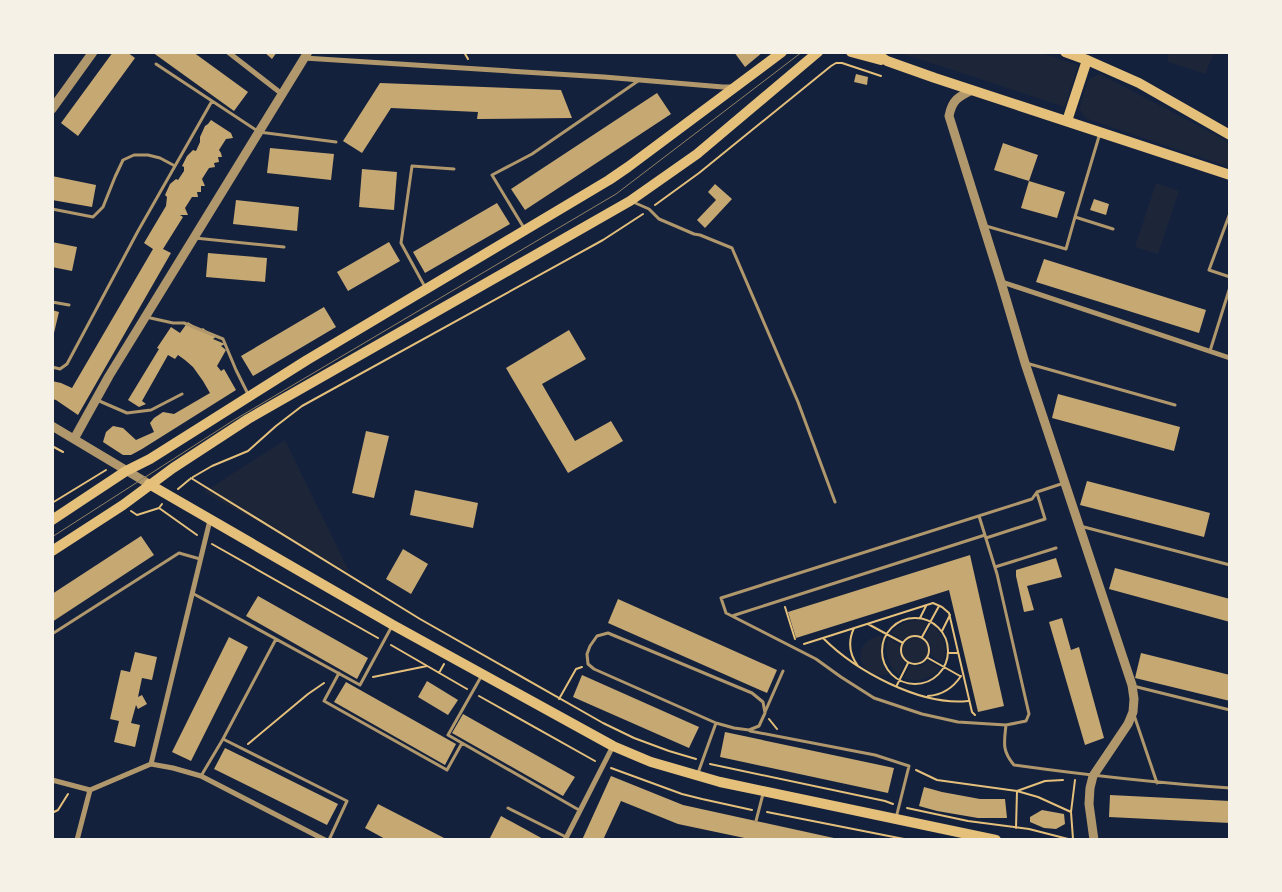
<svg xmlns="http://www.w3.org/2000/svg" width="1282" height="892" viewBox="0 0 1282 892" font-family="'Open Sans',sans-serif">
  <rect width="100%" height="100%" fill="#14213d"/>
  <path fill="#1d2539" d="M900 53H1041L1078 65 1065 107Z
    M1168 53 1169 52 1214 53 1205 74 1168 62Z
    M1100 74 1229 142V167L1085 118 1080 109 1081 102 1088 80 1092 77Z
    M1156 183 1179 191 1158 254 1135 247Z
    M285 440 350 573 204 492Z
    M918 620 927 623 920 635H911L903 640 891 633C898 624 907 621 918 620Z
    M932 625C944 635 948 648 943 663L931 656V646L925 638Z
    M878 636H883C879 650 880 662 889 674 861 683 847 644 878 636Z
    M888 638 900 645V655L905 663 899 675C887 665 884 653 888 638Z
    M902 651a13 13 0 1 1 26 0a13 13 0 1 1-26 0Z
    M928 661 940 668C930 679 918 683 904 678L910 666H920Z"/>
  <path fill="#c6a872" d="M113 52H127L135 58 78 136 61 123Z
    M152 52H193L248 92 234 111Z
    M264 52H277L272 59Z
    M734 52H763L745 67Z
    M856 74 868 77 867 85 854 82Z
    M380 83 561 90 572 118 477 119 478 112 391 108 362 153 343 141Z
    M657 93 671 114 525 210 511 189Z
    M211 120 231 133 233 138 226 139 219 150 221 153 222 157H218L219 162 214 163 215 167 209 168 202 179 205 186H201V192H197L198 197H192L185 208 188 215H180L183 217 163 249 171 253 78 415 56 400 52 399V381L61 383 72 388 153 249 144 243 166 206 167 197 165 195 170 184 176 179 178 180 184 171V167L182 166 187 156 193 150 196 151 200 142V137L205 126 208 124Z
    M1003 143 1038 155 1029 181 994 170Z
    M270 148 334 154 331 180 267 173Z
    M362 169 397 172 394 210 359 207Z
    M52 176 96 185 92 207 52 200Z
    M1029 181 1065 192 1057 218 1021 208Z
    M715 184 732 199 705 228 697 220 716 200 708 192Z
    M1094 199 1109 204 1106 215 1090 210Z
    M236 200 299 207 297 231 233 224Z
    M497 203 510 224 425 273 413 252Z
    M52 242 77 247 72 271 52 267Z
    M389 242 400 261 348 291 337 272Z
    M208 253 267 258 265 282 206 277Z
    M1044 259 1206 310 1199 333 1036 282Z
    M324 307 336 327 253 376 241 356Z
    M52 310 59 312 53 337H52Z
    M188 322 200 330 203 328 210 334 217 336 213 339 225 344 221 346 226 350 217 366 221 371 224 369 236 390 142 449 131 455H123L103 442 106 432 113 426 123 428 136 440 154 432 150 423 154 418 163 412 174 414 210 393 203 381 193 367 185 360 178 355 175 359 168 355 142 401 146 404 139 407 128 400 159 349 157 348 171 327 180 333Z
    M569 330 586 359 542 384 575 441 611 421 623 441 568 473 506 368Z
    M1058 394 1180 427 1174 451 1052 418Z
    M366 431 389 436 374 498 352 493Z
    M1087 481 1210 513 1204 537 1080 505Z
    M415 490 478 503 473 528 410 515Z
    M141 536 154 555 52 622V594Z
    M403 549 428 564 411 594 386 579Z
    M970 555 1004 706 978 712 949 590 796 638 788 612Z
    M1056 558 1062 577 1027 586 1034 610 1024 612 1016 576V570Z
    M1115 568 1230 599V622L1109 589Z
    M258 596 368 658 357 679 246 616Z
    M618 599 777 670 767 693 608 623Z
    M1062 618 1071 650 1079 647 1104 738 1085 745 1049 622Z
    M229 637 248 647 191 761 172 752Z
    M135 652 157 657 152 680 142 678 138 697 142 695 147 704 138 709 136 705 131 723 140 725 135 747 114 742 119 721 110 719 121 670 130 672Z
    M1141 653 1230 675V701L1135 678Z
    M582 675 699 727 689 748 573 697Z
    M427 681 458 700 448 715 418 697Z
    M346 682 456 744 445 765 334 702Z
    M463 714 575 777 563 796 452 733Z
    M725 732 894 768 888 793 720 757Z
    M225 748 338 804 327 825 214 769Z
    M611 776 683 805 843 840H754L678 824 621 801 603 840H582Z
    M924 787 942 792 980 799H1005L1007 818H978L937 811 919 806Z
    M1110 795 1230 801V823L1109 817Z
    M378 804 448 840H387L365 828Z
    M1042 810 1064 814 1065 824 1056 829 1044 828 1030 822V817Z
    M501 816 545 840H489Z"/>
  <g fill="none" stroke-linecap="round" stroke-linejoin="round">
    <path stroke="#e5c07b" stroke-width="2" d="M464 52 468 59
      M655 205 699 173 831 66 836 63H842L881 76
      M52 446 63 452
      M193 477 212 466 248 451 276 426 302 406 603 240 643 214
      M191 478 420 619 603 723 634 738 669 751 696 759
      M178 489 190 479
      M52 503 106 470
      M159 508 197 535
      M131 511 137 515 159 508 162 504
      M212 544 378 638
      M785 607 795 639
      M920 618 926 606
      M882 651a33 33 0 1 1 66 0a33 33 0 1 1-66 0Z
      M868 624 903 643
      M854 628C848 641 849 654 858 666
      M942 631 950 615
      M901 650a14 14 0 1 1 28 0a14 14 0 1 1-28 0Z
      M922 637 939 606
      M823 638C856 671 920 706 968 701
      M804 644 933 603 942 607 949 613 972 712 975 715
      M391 645 467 689
      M948 653H958
      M928 658 960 676
      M439 673 444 664
      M373 677 427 666
      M897 685 908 663
      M479 696 595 761
      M928 696C943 695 953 688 961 676
      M559 699 576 669 582 667
      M769 719 777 729
      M248 744 308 694 324 683
      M710 764 885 801 893 804
      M611 768 682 794 702 799 752 810
      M916 770 937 780 1017 791 1038 797 1071 812 1073 839
      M907 808 968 821 1029 829 1072 840
      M767 812 909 840
      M1071 812 1075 780
      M52 813 58 810 68 794
      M1016 828 1017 791 1045 781 1063 780"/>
    <path stroke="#b1986c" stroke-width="3" d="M156 64 259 132 336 142
      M1100 133 1075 217 1113 229
      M633 202 649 209 659 219 694 234 700 235 732 248 798 402 835 502
      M52 209 93 217 103 207 115 177 123 160 134 155H148L160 158 175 166
      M1230 213 1209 270 1230 277
      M986 226 1066 249 1075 217
      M524 228 492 175 532 154 638 81
      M195 238 284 247
      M425 287 401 243 412 166 454 169
      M52 302 69 305
      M146 317 173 323H184L223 339 236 370 248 394
      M1210 351 1230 287
      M1026 363 1175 405
      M52 367 60 369 67 364 138 231 212 101
      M97 400 127 413 151 410 182 394
      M979 516 997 574 1029 714 1026 721 1006 725C1004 743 1002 751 1014 765 1086 775 1157 783 1230 788
      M1080 526 1230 565
      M986 538 1045 519 1037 493
      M995 567 1056 548
      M192 593 360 685 392 626
      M732 616 985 535
      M608 633 752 693 763 702 765 713 759 726 749 730 734 728 716 723 594 669 588 664 587 654 590 646 597 636Z
      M52 634 179 553 200 559
      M339 673 324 701 447 770 462 743
      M482 675 448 735 579 810
      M1133 686 1230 710
      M765 712 783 671
      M1134 715 1157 783
      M1006 725 958 722 922 714 874 698 841 677 816 659 726 613 721 598 1032 499 1037 492 1064 483
      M750 731 875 755 909 766 896 818
      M223 739 347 801 329 840
      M698 773 716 723
      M201 776 223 739 276 639
      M508 808 566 837
      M756 821 763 794
      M753 840V839"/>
    <path stroke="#b1986c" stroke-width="5" d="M228 52 282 94
      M304 58 604 77 723 87H732
      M1002 282 1230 358
      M151 764 210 520
      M151 764 173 768 201 776 325 840
      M52 780 90 790 151 764
      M77 840 90 790
      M565 840 613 746"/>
    <path stroke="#b1986c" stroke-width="9" d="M972 90C958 97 952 100 949 116L1001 282 1025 363 1132 685 1134 699 1133 712 1128 724 1093 776 1090 788 1089 804 1094 840
      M52 109 93 52
      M52 426 149 484
      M74 439 109 376 308 52"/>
    <path stroke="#e5c07b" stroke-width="10" d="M149 484 393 625 613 746 651 762 720 782 996 840"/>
    <path stroke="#e5c07b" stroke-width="10" d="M851 52 881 60
      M874 52 887 61 935 78 1230 175
      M1065 52 1087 60 1139 83 1230 135
      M1067 121 1087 60
      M52 520 126 471 150 459 307 360 609 180 628 167 782 52
      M52 551 123 505 173 468 248 419 630 201 697 154 818 52"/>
    <path stroke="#918062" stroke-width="1" d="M52 537 234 420 616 194 802 52"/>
  </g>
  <rect width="1282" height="892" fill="none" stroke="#f6f1e7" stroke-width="108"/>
</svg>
